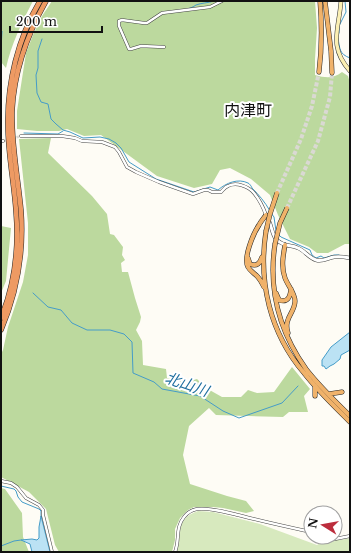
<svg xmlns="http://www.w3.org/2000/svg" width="351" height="553" viewBox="0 0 351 553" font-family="'Libre Baskerville','Noto Sans JP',serif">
  <rect width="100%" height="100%" fill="#fefcf5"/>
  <path fill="#d7e9be" d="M198 511 213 512 260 524 317 545 327 538 340 540 350 538V552H176C184 534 173 520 198 511Z"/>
  <path fill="#bcd99e" d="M1 1H33C22 22 11 45 6 68L1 62Z
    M52 1H315L317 28 315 59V75C326 78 333 79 342 72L348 76 350 83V244H345L328 253H317L309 247 290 239 278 215 270 195 251 179 230 168 220 170 212 184 194 188 157 176 101 135 84 136 67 129 59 131H37L17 129V111L26 53 33 35 42 16Z
    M51 138 48 153 92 196 107 214 110 234 114 235 123 247 122 255 125 260 121 263 122 272H128L135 298 141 317 140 322 136 330 142 341 143 365 166 369 167 378 190 381 197 379 206 388 222 397H241L248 390 257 393 274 392 292 367 310 389 304 396 308 412H289L283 417 216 415 209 408 189 426 183 455 190 484 227 496 246 501 254 511 246 513 223 508 213 507H194L188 510 180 518 175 529V540L172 552H59L55 545 46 509 29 492 1 477V354L3 350 8 327 23 282 28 255V223L19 139Z
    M1 226 11 228 6 281 1 293Z
    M1 488 5 489 22 513 23 537 29 552H1Z"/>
  <path fill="#bbe2f4" stroke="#459cc8" d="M350 332V350L341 355 340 359 334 364 330 366 326 369 324 366H322V360L331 347Z
    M41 516 50 552H32L30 544 21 540 32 539 37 540 39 538V527Z"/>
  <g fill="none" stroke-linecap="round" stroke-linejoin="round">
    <path stroke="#459cc8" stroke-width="1" d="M187 9C191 8 193 7 196 5 201 3 208 3 214 1
      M1 30 2 31 1 50
      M339 33V26L346 12 345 1
      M338 38C340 49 339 54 350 58
      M42 39 38 51V68L36 75 37 93 41 102 48 104 51 119 56 124 63 130 70 132 83 138 100 137 109 139 116 143 121 148 129 162 156 179 194 192 210 187 218 190C226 183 238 178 248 183 249 183 252 187 252 188 259 195 265 202 270 211
      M24 133 58 134 63 131
      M271 213 274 217 276 231
      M279 235 281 237 310 250 312 255 316 258 321 256 324 258 334 255H339
      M33 293 48 307 61 310 72 323 87 330H110L124 334 132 342 133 373 154 382 162 389 200 396 223 411 239 418 282 403 298 386
      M1 486 14 489 16 491 18 497 22 502 39 509 41 511V517
      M1 546 14 541 21 540"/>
    <path stroke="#dad9d3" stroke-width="2.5" stroke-dasharray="2.5 1" stroke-linecap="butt" d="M3 141 21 136"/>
    <path stroke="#dad9d3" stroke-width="4" stroke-dasharray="4 2" stroke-linecap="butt" d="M277 193 301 139 312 106 319 72
      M287 208 318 141 330 97 332 73"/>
    <defs>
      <path id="minor" d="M164 47 141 46 131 49H129L119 26V21L122 20 144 23H147L162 13 210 7 222 1
        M21 136H62L75 138 82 141 102 142 115 147 119 152 127 167 136 172 159 182 193 194 204 190H208L212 192H221C223 190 225 187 228 186 236 182 248 186 254 193 259 199 263 207 266 215
        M1 141H3
        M1 481 11 483 17 487 26 498 39 505 43 510V515L52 552
        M328 537 335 539 350 536
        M175 552C180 540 175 528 184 517 187 513 192 510 197 509 211 507 228 513 242 516 265 522 288 527 311 532"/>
      <path id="tertiary" d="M269 221C274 232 271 240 286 245 290 246 294 246 298 248 305 251 309 258 316 260 323 262 328 258 334 257 340 256 345 257 350 258"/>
      <path id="secondary" d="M341 1C339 30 328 46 350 71"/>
      <path id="trunk" d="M325 1 331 51 332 73
        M319 72C322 48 322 25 320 1
        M266 231C258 282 270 333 304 373 318 391 334 406 350 422
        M275 244C268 290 279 331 306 369 319 386 335 401 350 416
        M285 245C283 256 281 267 285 278 288 286 295 293 295 301 295 313 283 318 288 333
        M248 258 250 264C257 267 260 263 262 257
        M264 287C262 283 260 279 257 276 254 273 250 271 248 267 243 258 253 234 259 225 261 221 264 218 266 215
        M276 293 279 300C288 303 290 297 291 289
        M315 386V396
        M329 394 342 392"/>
      <path id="motorway" d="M1 318C15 284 19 247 16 211 14 182 8 154 8 126 7 83 18 38 40 1
        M1 330C17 292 24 252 21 211 18 178 11 144 12 111 14 71 27 35 46 1"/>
    </defs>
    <use href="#minor" stroke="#444" stroke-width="3.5"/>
    <use href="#tertiary" stroke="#444" stroke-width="4"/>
    <use href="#secondary" stroke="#333" stroke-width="4.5"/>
    <use href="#trunk" stroke="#222" stroke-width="5"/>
    <use href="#motorway" stroke="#222" stroke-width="5.5"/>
    <use href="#minor" stroke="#fff" stroke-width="2.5"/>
    <use href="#tertiary" stroke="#fff" stroke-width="3"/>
    <use href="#secondary" stroke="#fbefb3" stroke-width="3.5"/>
    <use href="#trunk" stroke="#f0b26a" stroke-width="4"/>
    <use href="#motorway" stroke="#ee9a63" stroke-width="4.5"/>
    <defs>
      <path id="trunk-bridge" d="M266 231 270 214 277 193
        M275 244 280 223 287 208"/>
    </defs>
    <use href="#trunk-bridge" stroke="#222" stroke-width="5" stroke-linecap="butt"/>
    <use href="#trunk-bridge" stroke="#f0b26a" stroke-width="4"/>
  </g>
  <g text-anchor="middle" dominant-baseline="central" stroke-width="4" stroke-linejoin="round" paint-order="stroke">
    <g font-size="15" font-style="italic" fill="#1e6e9f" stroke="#fff">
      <text transform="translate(187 384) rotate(19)">北山川</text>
    </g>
    <g font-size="16" fill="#111" stroke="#fff">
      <text x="248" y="110">内津町</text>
    </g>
  </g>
  <rect width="351" height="553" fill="none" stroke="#111111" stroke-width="4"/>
  <g transform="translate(323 525) rotate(281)"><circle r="19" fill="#ffffff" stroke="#a0a0a0"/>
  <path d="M0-3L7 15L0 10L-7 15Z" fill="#bc2d3d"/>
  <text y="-6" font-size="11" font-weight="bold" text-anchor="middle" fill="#111111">N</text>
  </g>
  <path d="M10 26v6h92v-6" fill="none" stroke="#111111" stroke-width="2"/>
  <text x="16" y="26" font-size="12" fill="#111111" stroke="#ffffff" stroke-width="3" paint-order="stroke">200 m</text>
</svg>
